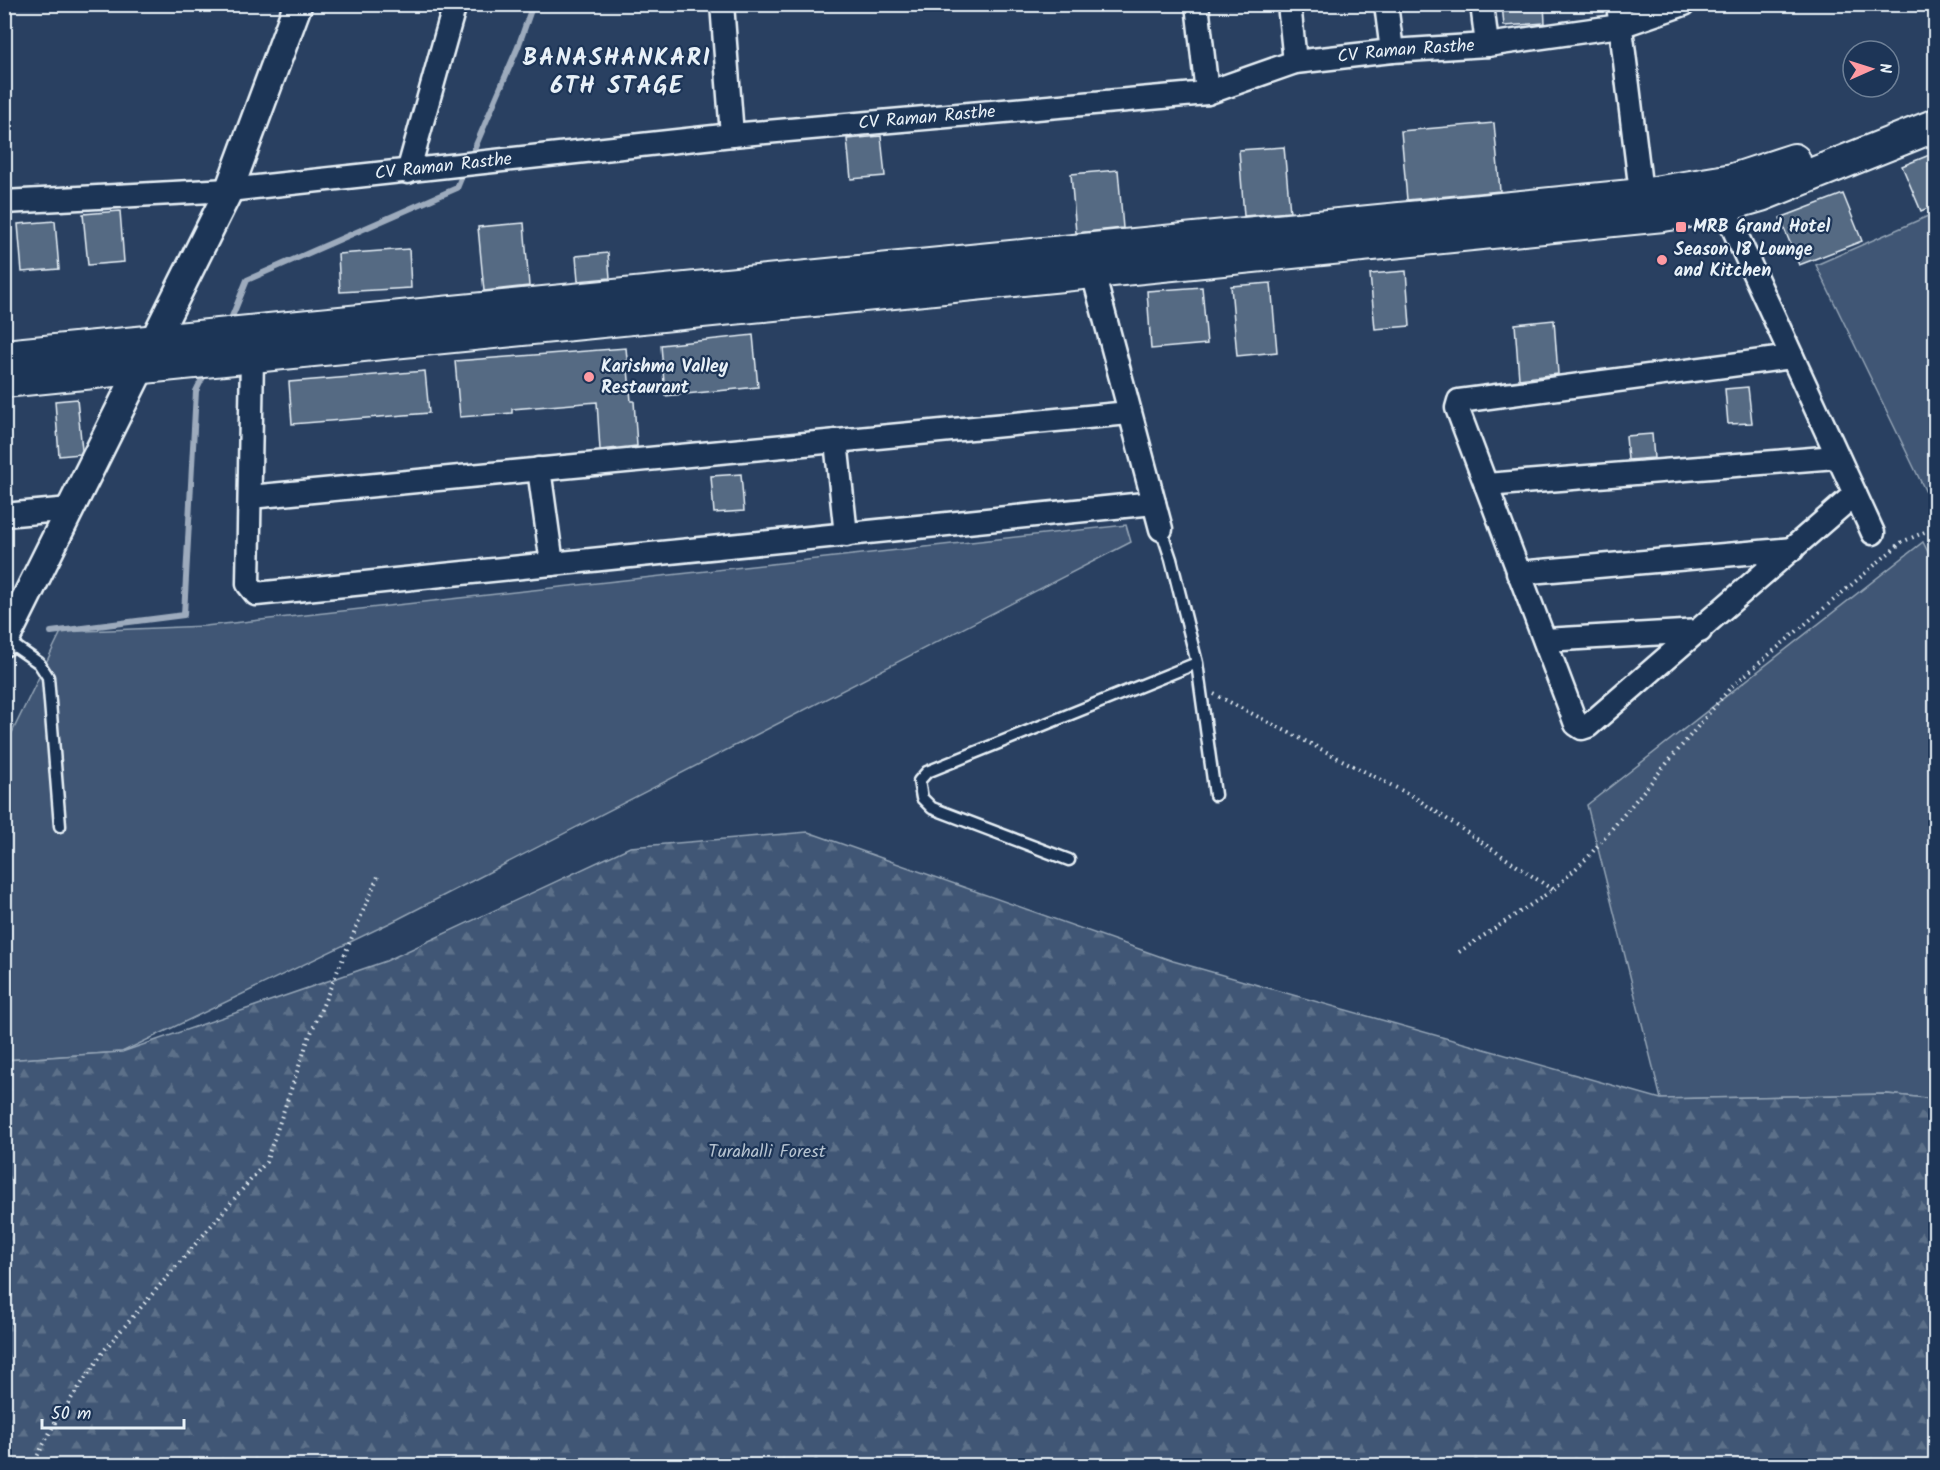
<svg xmlns="http://www.w3.org/2000/svg" width="1940" height="1470" viewBox="0 0 1940 1470" font-family="Kalam,sans-serif">
  <defs>
    <pattern id="forest-firs" width="22" height="20" patternUnits="userSpaceOnUse" patternTransform="scale(1.5)"><rect width="22" height="20" fill="#415774"/><path d="M5 1l3.5 6h-7zM16 11l3.5 6h-7z" fill="#5c7089"/></pattern>
  </defs>
  <rect width="100%" height="100%" fill="#294061"/>
  <filter id="ink" filterUnits="userSpaceOnUse"><feTurbulence type="fractalNoise" baseFrequency=".0167" numOctaves="2"/><feDisplacementMap in="SourceGraphic" scale="12" xChannelSelector="R" yChannelSelector="G"/><feConvolveMatrix kernelMatrix="1 2 1 2 8 2 1 2 1" color-interpolation-filters="sRGB"/></filter>
  <g filter="url(#ink)">
    <path fill="#415774" stroke="#94a4b6" stroke-width="1.5" d="M1935 213V511L1816 265Z
      M1126 525 1131 542 398 919 122 1052 5 1060 4 749 61 632 205 626Z
      M1923 542 1936 568 1935 1099 1887 1094 1661 1099 1587 805Z"/>
    <path fill="url(#forest-firs)" stroke="#94a4b6" stroke-width="1.5" d="M808 832 1173 961 1661 1099 1887 1094 1935 1099V1465H5V1060L122 1052 386 961 630 847Z"/>
    <g fill="none" stroke-linecap="round" stroke-linejoin="round">
      <path stroke="#9dabbd" stroke-width="6" d="M470 159 518 47 533 4
        M229 324 247 280 457 188 464 171
        M51 632 184 615 196 391 206 371"/>
    </g>
    <path fill="#556a83" stroke="#e8f1f8" stroke-width="1.5" d="M1502 4H1544L1545 23 1504 26Z
      M1494 123 1500 191 1407 200 1401 131Z
      M881 136 885 176 851 179 847 139Z
      M1284 147 1290 212 1244 216 1239 150Z
      M1932 154 1935 162V205L1921 211 1902 166Z
      M1118 170 1123 228 1076 233 1071 174Z
      M1843 194 1862 241 1799 265 1780 218Z
      M120 211 124 262 88 265 83 214Z
      M55 221 59 269 22 272 18 224Z
      M524 223 529 286 484 291 478 227Z
      M409 249 411 288 340 292 338 254Z
      M608 253 610 278 578 281 576 256Z
      M1406 271 1410 326 1375 329 1370 274Z
      M1271 283 1277 352 1237 356 1231 286Z
      M1202 287 1207 344 1151 349 1147 291Z
      M1554 320 1558 374 1519 379 1515 324Z
      M753 335 758 387 665 396 661 345Z
      M626 348 631 401H634L637 446 600 450 597 402 512 409V413L460 417 455 361Z
      M425 371 429 413 292 424 289 382Z
      M1748 387 1752 423 1728 424 1725 389Z
      M77 399 82 450 80 454 59 456 55 401Z
      M1652 434 1654 458 1628 460 1626 436Z
      M741 474 744 511 714 513 711 476Z"/>
    <g fill="none" stroke-linecap="round" stroke-linejoin="round">
      <defs>
        <path id="service" d="M1161 529 1171 559 1197 663 1215 795
          M6 640 39 663 48 677 60 826
          M1069 860 932 808 922 798 919 781 927 772 1197 663"/>
        <g id="minor">
          <path d="M722 4 732 135"/>
          <path d="M1197 4 1207 93"/>
          <path d="M1289 4 1295 62"/>
          <path d="M1386 4 1392 51"/>
          <path d="M1482 4 1487 45"/>
          <path d="M1618 4 1643 209"/>
          <path d="M408 172 455 4"/>
          <path id="s1" d="M4 202 229 190 732 135 1207 93 1295 62 1392 51 1487 45 1620 26 1684 4"/>
          <path d="M1723 206 1873 533"/>
          <path d="M1089 258 1161 529"/>
          <path d="M252 357 248 584 256 594 1154 503"/>
          <path d="M1792 357 1459 401 1457 408 1576 724 1582 728 1588 726 1855 494"/>
          <path d="M836 441 846 535"/>
          <path d="M539 469 552 564"/>
          <path d="M1486 485 1836 457"/>
          <path d="M250 497 1129 413"/>
          <path d="M4 515 70 509"/>
          <path d="M1518 573 1793 549"/>
          <path d="M1545 640 1700 631"/>
        </g>
        <path id="tertiary" d="M4 642 229 190 298 4"/>
        <path id="secondary" d="M4 356 1642 195 1733 180 1794 160
          M4 381 1663 215 1723 206 1761 195 1936 125"/>
      </defs>
      <use href="#service" stroke="#e8f1f8" stroke-width="15"/>
      <use href="#minor" stroke="#e8f1f8" stroke-width="27"/>
      <use href="#tertiary" stroke="#e8f1f8" stroke-width="32"/>
      <use href="#secondary" stroke="#e8f1f8" stroke-width="36"/>
      <path stroke="#e8f1f8" stroke-width="4" stroke-dasharray="1.5 4.5" stroke-linecap="butt" d="M1214 694 1414 797 1553 890
        M1459 952 1553 890 1589 856 1731 687 1902 542 1936 527
        M32 1466 56 1421 106 1348 266 1162 308 1040 379 874"/>
      <use href="#service" stroke="#1d3557" stroke-width="10"/>
      <use href="#minor" stroke="#1d3557" stroke-width="22"/>
      <use href="#tertiary" stroke="#1d3557" stroke-width="27"/>
      <use href="#secondary" stroke="#1d3557" stroke-width="32"/>
    </g>
  </g>
  <g fill="#ff9aa2" stroke="#1d3557" stroke-width="2">
    <rect x="1675" y="221" width="12" height="12" rx="3"/>
    <circle cx="1662" cy="260" r="6"/>
    <circle cx="589" cy="377" r="6"/>
  </g>
  <g text-anchor="middle" dominant-baseline="central" stroke-width="4.5" stroke-linejoin="round" paint-order="stroke">
    <g font-size="18" fill="#e8f1f8" stroke="#1d3557">
      <text stroke="none"><textPath href="#s1" startOffset="1413">CV Raman Rasthe</textPath></text>
      <text stroke="none"><textPath href="#s1" startOffset="927">CV Raman Rasthe</textPath></text>
      <text stroke="none"><textPath href="#s1" startOffset="441">CV Raman Rasthe</textPath></text>
    </g>
    <g font-size="18" font-weight="bold" fill="#e8f1f8" stroke="#1d3557" text-anchor="start">
      <text x="1693" y="227">MRB Grand Hotel</text>
      <text x="1674" y="250">Season 18 Lounge<tspan x="1674" dy="21">and Kitchen</tspan></text>
      <text x="601" y="367">Karishma Valley<tspan x="601" dy="21">Restaurant</tspan></text>
    </g>
    <g font-size="18" fill="#b6c3d0" stroke="#1d3557">
      <text x="767" y="1152">Turahalli Forest</text>
    </g>
    <g font-size="24" font-weight="bold" letter-spacing="1.5" fill="#e8f1f8" stroke="#1d3557">
      <text x="617" y="58">BANASHANKARI<tspan x="617" dy="28">6TH STAGE</tspan></text>
    </g>
  </g>
  <rect width="1940" height="1470" fill="none" stroke="#1d3557" stroke-width="24"/>
  <rect x="12" y="12" width="1916" height="1446" fill="none" stroke="#e8f1f8" stroke-width="2" filter="url(#ink)"/>
  <g transform="translate(1871 69) rotate(87)"><circle r="28" fill="#1d3557" stroke="#6e8097" stroke-width="1.5"/>
  <path d="M0-4.5L10 22L0 15L-10 22Z" fill="#ff9aa2"/>
  <text y="-9" font-size="16" font-weight="bold" text-anchor="middle" fill="#e8f1f8">N</text>
  </g>
  <path d="M42 1419v9h142v-9" fill="none" stroke="#e8f1f8" stroke-width="3"/>
  <text x="51" y="1419" font-size="18" fill="#e8f1f8" stroke="#1d3557" stroke-width="4.5" paint-order="stroke">50 m</text>
</svg>
